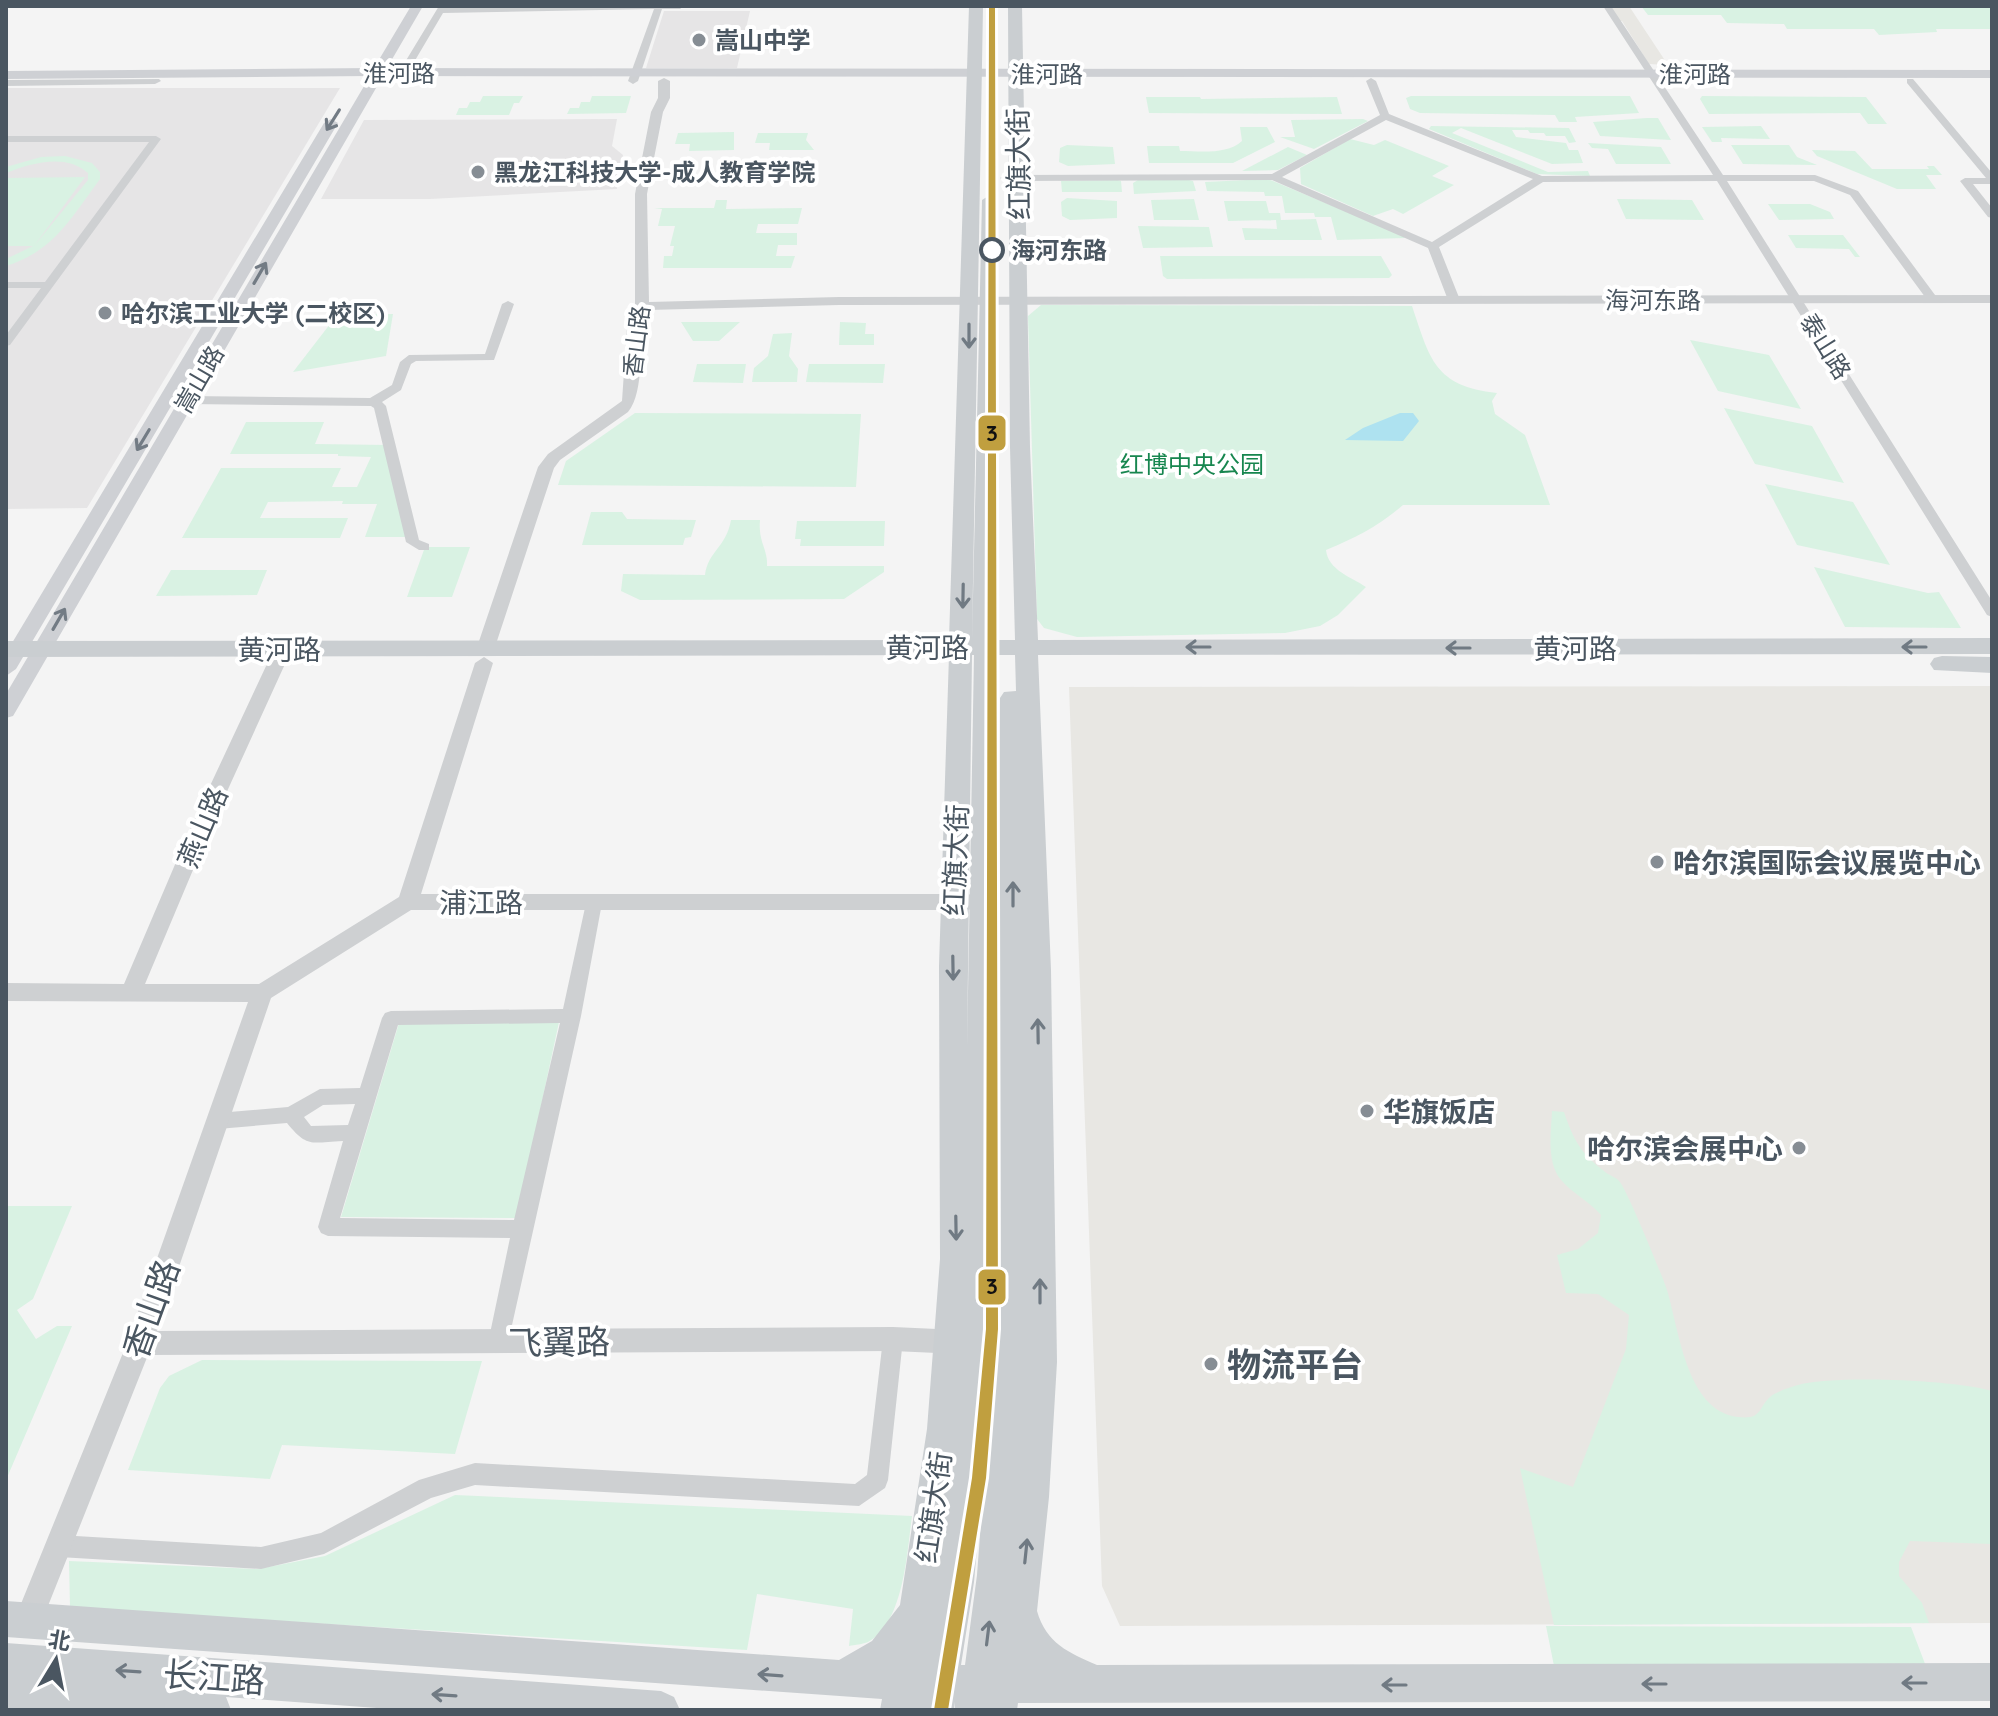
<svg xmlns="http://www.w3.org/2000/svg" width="1998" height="1716" viewBox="0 0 1998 1716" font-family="Quicksand,'Noto Sans SC',sans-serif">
  <rect width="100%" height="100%" fill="#f4f4f4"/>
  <path fill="#e8e7e3" d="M1608 6H1629L1668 65 1649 64 1622 21H1617Z
    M1992 686V1623L1120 1626 1102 1586 1069 687Z"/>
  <path fill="#e6e5e6" d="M664 11H750L737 68H646Z
    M6 88H340L87 508 6 509Z
    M617 119 612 146 623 155 617 189 430 199H321L364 120Z"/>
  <path fill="#d9f2e3" d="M1641 6H1992V29H1936L1937 32 1879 35 1874 29H1787L1784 24 1727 23 1721 15H1648Z
    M483 96H523L519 103H514L509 115H456L459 108H467L470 102H480Z
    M592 96H631L626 113 567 114 570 108H579L581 102H590Z
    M1411 96H1630L1639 113 1575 117 1577 122H1559L1555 115 1420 113 1410 109 1406 98Z
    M1702 96 1866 97 1887 124H1868L1860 113 1709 114 1700 99Z
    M1146 97H1200L1201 99 1337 97 1342 114 1149 113Z
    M1647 118H1658L1671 140 1600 136 1593 122Z
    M1363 119 1368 121 1314 149 1280 137H1295L1291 120Z
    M1431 126 1569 128 1576 142 1569 143 1565 136H1546L1544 133H1530L1528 130H1512L1516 137 1566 143 1569 150H1578L1583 163 1552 164 1461 128 1452 133 1548 172 1588 171 1590 176 1537 174 1429 129Z
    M1761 126 1770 139 1721 138 1722 142H1712L1702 127Z
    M1240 127H1267L1275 142 1233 163H1149L1147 146H1179L1180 151C1200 151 1227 155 1242 141Z
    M734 132V150L689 151 690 144H675L678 133Z
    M758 133H808L806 140 814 150H769L770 143H755Z
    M1350 139 1374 145 1385 140 1449 166 1432 176 1454 185 1403 214 1393 209 1373 216 1301 184 1300 168Z
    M1588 143 1661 147 1671 164H1616L1608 149 1592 148Z
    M1067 145 1113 147 1115 164 1068 166 1059 162 1060 148Z
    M1731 145H1789L1797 157 1817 165 1743 164Z
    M1288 147 1307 155 1278 170 1242 171Z
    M1812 150 1855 151 1872 169H1929L1927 166H1934L1942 175H1926L1936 189H1897L1817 156Z
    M65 156 92 163 100 172V179C71 218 54 251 6 266V259L33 246H6V178L85 177 34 246 88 180V173C66 153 31 163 6 173V167L41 157Z
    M1268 179 1402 235 1405 238 1337 240 1331 217H1315L1314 213H1285L1282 196H1265L1264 192 1207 191 1205 182Z
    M1118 180 1121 181 1122 192H1062L1061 181Z
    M1138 180H1189L1193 181 1196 191 1134 194 1133 183Z
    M1067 198 1117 201V218L1070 220 1062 216 1061 202Z
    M1194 199 1199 220H1154L1151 200Z
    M1617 199 1692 200 1704 220 1626 219Z
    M716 200H727L726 209 802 208 798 224H758L756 233H797V245H778L776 256H795L791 268H663L664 256H672L674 246H670L675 226H658L662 209 654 208H714Z
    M1224 201H1266L1269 213H1280L1281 220 1316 219 1322 240H1245L1242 228 1277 229 1276 220 1228 221Z
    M1768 204H1810L1830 212 1834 219 1779 220Z
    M1138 226 1209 227 1213 247 1143 248Z
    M1788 235H1843L1860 257H1855L1849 249 1796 248Z
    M1381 256 1392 275 1389 278 1167 279 1163 276 1160 256Z
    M1041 305 1412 306C1430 359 1434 386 1497 393L1492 401 1495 414 1525 435 1550 505H1403C1379 526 1355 538 1326 550 1328 570 1351 577 1366 587L1338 615 1320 626 1285 633 1077 637 1044 628 1037 619 1028 316Z
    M393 314 386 356 293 372 337 315Z
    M681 322H740L719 341H693Z
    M840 322 866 323 865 334H874V345H839Z
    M792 333 789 356 798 369 797 382H752L754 368 768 356 773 334Z
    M1690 340 1769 355 1801 409 1718 391Z
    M697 364H746L743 383 693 382Z
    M809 364H885L883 383 806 382Z
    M1724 408 1812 426 1844 483 1755 464Z
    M635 413 861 414 856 487 558 485 566 461Z
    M246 422H324L315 444 389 445 412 537H365L377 504H342L343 501 268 502 260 518H348L340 538H182L221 468H341L332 487H357L371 457 338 456V454H230Z
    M1765 484 1853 502 1890 565 1797 545Z
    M591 512H622L627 519 696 520 691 537 685 538 683 545H582Z
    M731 520H760C758 542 768 549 767 566H884V572L844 599 640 600 621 591 623 574 705 575C708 551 726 548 731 520Z
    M797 521H885L884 546H800L801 539H795Z
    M425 547H470L452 597H407Z
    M1814 567 1928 593 1939 592 1961 628 1845 627Z
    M171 570H267L257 595 156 596Z
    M559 1022 517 1218 341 1217 399 1023Z
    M1552 1111 1564 1112C1573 1139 1581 1154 1604 1171 1608 1175 1616 1177 1619 1181 1626 1187 1661 1273 1666 1287 1679 1326 1685 1411 1738 1417 1762 1420 1758 1408 1770 1397 1775 1392 1791 1387 1798 1385 1836 1375 1954 1380 1992 1391V1544L1910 1541 1899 1562V1576L1922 1603 1929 1623 1554 1625 1520 1468 1573 1487 1626 1349 1629 1315 1598 1294 1566 1293 1557 1255 1578 1249 1598 1233 1601 1215C1589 1201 1572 1193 1562 1181 1546 1164 1551 1133 1552 1111Z
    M6 1206H72L33 1299 17 1310 36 1339 57 1326H72L6 1480Z
    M202 1360 451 1361H482L455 1454 282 1445 270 1479 128 1470 160 1388 169 1376Z
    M455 1495 478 1496 912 1516C907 1552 904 1623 868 1642 863 1644 855 1645 849 1646L853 1609 757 1594 747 1650 70 1608 69 1561 258 1569 325 1556Z
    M1546 1626 1911 1627 1927 1669 1554 1666Z"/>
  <path fill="#aee2f0" d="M1400 413H1413L1419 421 1403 441 1345 440 1363 428Z"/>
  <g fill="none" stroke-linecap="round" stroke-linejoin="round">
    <path fill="#ced0d2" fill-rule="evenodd" d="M439 6 447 7 684 6 680 9H662L638 81 633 84 628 81 654 9 443 13 407 74H401L399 72Z
      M1603 6H1611L1723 175H1815L1858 191 1938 299 1928 301 1850 195 1814 181H1727L1992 601V617L1987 615 1717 181 1543 182 1439 247 1460 300 1454 303 1448 300 1428 248 1272 180 1005 181 1000 178 1005 175 1272 174 1380 115 1366 81 1371 78 1376 81 1389 114 1542 176 1713 175ZM1386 120 1533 179 1432 242 1282 177Z
      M1907 79H1913L1992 173V184H1973L1992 208V218L1988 217 1960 181 1965 178H1986L1907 83Z
      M6 136H156L161 139 10 345 6 346V335L41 288H6V282H45L149 142H6Z
      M508 301 514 304 494 360 416 361 411 364 401 390 382 402 386 406 419 540 429 544V550H419L406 542 374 408 371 406 186 404 180 400 186 396 370 398 392 385 400 362 409 355 485 354 502 304Z
      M594 897 600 898 602 903 581 1016 508 1343 505 1350 498 1353 491 1350 488 1343 510 1238 328 1236 321 1233 318 1227 343 1141C312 1142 308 1149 287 1123L218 1129 212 1127 209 1121 212 1115 218 1113 288 1107 320 1089 360 1088 382 1018 385 1013 391 1011 563 1009 586 903 588 898ZM560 1023 514 1220 340 1218 398 1025ZM355 1104 348 1125 311 1126 304 1117 323 1105Z
      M893 1329 900 1332 903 1339 888 1480 885 1488 859 1506 475 1485 431 1498 324 1554 261 1569 59 1557 51 1554 48 1546 51 1538 59 1535 261 1547 321 1533 419 1480 475 1463 855 1484 867 1475 883 1339 886 1332Z"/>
    <path fill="#ced0d2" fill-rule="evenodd" d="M664 78 670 81V98L663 112 647 194 649 302 839 297 1992 295V303L839 305 648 310C637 339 646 391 628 412L560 460 554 468 494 650 485 656 479 654 476 650 538 467 548 454 622 401 627 328 635 306V194L651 112 658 98V81Z
      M159 79 161 81 155 84 6 86V80Z
      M484 657 493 663 421 894H968L975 896 978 902 975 908 968 910H411L271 998 157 1331 893 1327 959 1330 968 1333 972 1342 968 1351 959 1354 893 1351 148 1355 38 1631 28 1635 18 1631 14 1621 127 1343 248 1002 6 1001V983L124 984 194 820 267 664 276 658 285 664 214 820 145 984H259L399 897 475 663Z"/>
    <path fill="#ced0d4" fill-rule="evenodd" d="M411 6H423L387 68 1992 70V78L383 76 16 711 13 716 6 718V694L370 76 6 79V71L374 68Z
      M331 119 338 123 16 669 6 676V653L324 123Z"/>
    <path fill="#caced1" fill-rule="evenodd" d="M969 6H983L972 640 982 200 990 195 998 200 997 640H1015L1010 447 1008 6H1022L1030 447 1038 640 1992 638V654L1038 655 1051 970 1057 1362 1049 1497 1037 1611C1046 1643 1069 1653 1097 1665L1992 1663V1701L1018 1703 1017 1710H955V1702L954 1710H880L882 1699 6 1637V1601L839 1660 872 1641 900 1605 927 1429 940 1259 939 966 949 655 6 657V641L949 640ZM972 655H974L967 1049ZM997 655H1015L1016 691 1004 692 1000 698 996 1101ZM990 1403 977 1575 965 1665H961L974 1582Z
      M1942 656 1992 657V673L1934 670 1930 664 1934 658Z
      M6 1643 661 1691 674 1697 680 1710H404L226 1697 231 1710H6Z"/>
    <defs>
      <path id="metro-1" d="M989 6H995L998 1329 986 1478 948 1710H934L972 1478 986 1329Z"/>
    </defs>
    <use href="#metro-1" stroke="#fff" stroke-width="6"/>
    <use href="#metro-1" fill="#c09f3f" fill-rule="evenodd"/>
  </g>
  <defs><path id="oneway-shaft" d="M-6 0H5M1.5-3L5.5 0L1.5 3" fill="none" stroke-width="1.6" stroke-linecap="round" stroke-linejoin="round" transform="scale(2)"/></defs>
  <g stroke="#727b84">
    <use href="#oneway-shaft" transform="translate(333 120) rotate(122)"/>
    <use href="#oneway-shaft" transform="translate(260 273) rotate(-60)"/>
    <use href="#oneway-shaft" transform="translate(143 440) rotate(121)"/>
    <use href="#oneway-shaft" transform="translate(59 619) rotate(-60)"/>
  </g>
  <g stroke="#707a83">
    <use href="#oneway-shaft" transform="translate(969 336) rotate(90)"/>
    <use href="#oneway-shaft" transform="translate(963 596) rotate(91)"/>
    <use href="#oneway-shaft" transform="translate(1198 647) rotate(-180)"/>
    <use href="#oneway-shaft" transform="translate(1914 647) rotate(180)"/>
    <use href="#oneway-shaft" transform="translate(1458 648) rotate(-180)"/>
    <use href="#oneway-shaft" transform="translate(1013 894) rotate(-90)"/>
    <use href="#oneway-shaft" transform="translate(953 968) rotate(89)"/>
    <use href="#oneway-shaft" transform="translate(1038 1031) rotate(-91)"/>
    <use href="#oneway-shaft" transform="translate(956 1228) rotate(89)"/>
    <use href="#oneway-shaft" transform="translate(1040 1291) rotate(-90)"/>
    <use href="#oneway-shaft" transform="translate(1026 1551) rotate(-84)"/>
    <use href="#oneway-shaft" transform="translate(988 1633) rotate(-83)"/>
    <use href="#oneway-shaft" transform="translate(128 1671) rotate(-176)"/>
    <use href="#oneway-shaft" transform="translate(770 1675) rotate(-176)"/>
    <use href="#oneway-shaft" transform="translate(1914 1683) rotate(180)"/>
    <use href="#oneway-shaft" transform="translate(1654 1684) rotate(180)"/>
    <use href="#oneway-shaft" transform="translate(1394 1685) rotate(180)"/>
    <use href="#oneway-shaft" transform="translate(444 1695) rotate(-176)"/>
  </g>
  <g fill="#868d94" stroke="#fff" stroke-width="3">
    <circle cx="699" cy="40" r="8"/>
    <circle cx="478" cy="172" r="8"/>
    <circle cx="105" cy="313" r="8"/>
    <circle cx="1657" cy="862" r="8"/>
    <circle cx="1367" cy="1111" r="8"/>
    <circle cx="1799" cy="1148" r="8"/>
    <circle cx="1211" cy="1364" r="8"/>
  </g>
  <circle fill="#fff" stroke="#4a5661" stroke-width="4" cx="992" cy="250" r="11"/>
  <g text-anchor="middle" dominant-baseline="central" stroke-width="8" stroke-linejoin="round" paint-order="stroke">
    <g font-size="24" font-weight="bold" fill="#4a5661" stroke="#fff" text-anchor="start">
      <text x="715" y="40">嵩山中学</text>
      <text x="494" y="172">黑龙江科技大学-成人教育学院</text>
      <text x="121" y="313">哈尔滨工业大学 (二校区)</text>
    </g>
    <g font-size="24" fill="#4a5661" stroke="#fff">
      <text x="399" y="73">淮河路</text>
      <text x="1047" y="74">淮河路</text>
      <text x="1695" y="74">淮河路</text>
      <text x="1653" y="300">海河东路</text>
      <text transform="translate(636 341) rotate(-83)">香山路</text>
      <text transform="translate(1826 346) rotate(58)">泰山路</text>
      <text transform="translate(199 379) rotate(-60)">嵩山路</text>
    </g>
    <g font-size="24" font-weight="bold" fill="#4a5661" stroke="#fff" text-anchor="start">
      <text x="1011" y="250">海河东路</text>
    </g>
    <g font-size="24" fill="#17864f" stroke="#fff">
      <text x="1192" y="464">红博中央公园</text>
    </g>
    <g font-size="28" fill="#4a5661" stroke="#fff">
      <text transform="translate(1018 164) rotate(-91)">红旗大街</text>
      <text x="927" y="647">黄河路</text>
      <text x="1575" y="648">黄河路</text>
      <text x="279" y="649">黄河路</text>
      <text transform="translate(202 827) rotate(-67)">燕山路</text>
      <text transform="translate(955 860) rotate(-88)">红旗大街</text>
      <text x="481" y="902">浦江路</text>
      <text transform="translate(933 1507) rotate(-82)">红旗大街</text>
    </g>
    <g font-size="28" font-weight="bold" fill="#4a5661" stroke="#fff" text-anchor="start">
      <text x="1673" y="862">哈尔滨国际会议展览中心</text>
      <text x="1383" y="1111">华旗饭店</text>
      <text x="1783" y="1148" text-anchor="end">哈尔滨会展中心</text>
    </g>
    <g font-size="34" fill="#4a5661" stroke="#fff">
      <text transform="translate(151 1309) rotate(-70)">香山路</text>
      <text transform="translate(559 1342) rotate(-1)">飞翼路</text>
      <text transform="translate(214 1677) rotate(4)">长江路</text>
    </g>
    <g font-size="34" font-weight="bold" fill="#4a5661" stroke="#fff" text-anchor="start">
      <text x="1227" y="1364">物流平台</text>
    </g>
  </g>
  <g stroke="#fff" stroke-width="3">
    <rect x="977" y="414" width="30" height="38" rx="8" fill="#c09f3f"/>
    <rect x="977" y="1268" width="30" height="38" rx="8" fill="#c09f3f"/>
  </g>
  <g font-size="22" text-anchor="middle" font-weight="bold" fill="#111">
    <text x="992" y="441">3</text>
    <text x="992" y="1294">3</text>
  </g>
  <rect width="1998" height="1716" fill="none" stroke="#4a5661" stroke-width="16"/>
  <g transform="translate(56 1660) rotate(10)" stroke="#ffffff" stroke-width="6" paint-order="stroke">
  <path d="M0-6L14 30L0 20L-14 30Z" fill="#4a5661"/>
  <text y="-12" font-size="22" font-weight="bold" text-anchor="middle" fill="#4a5661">北</text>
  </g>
</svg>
